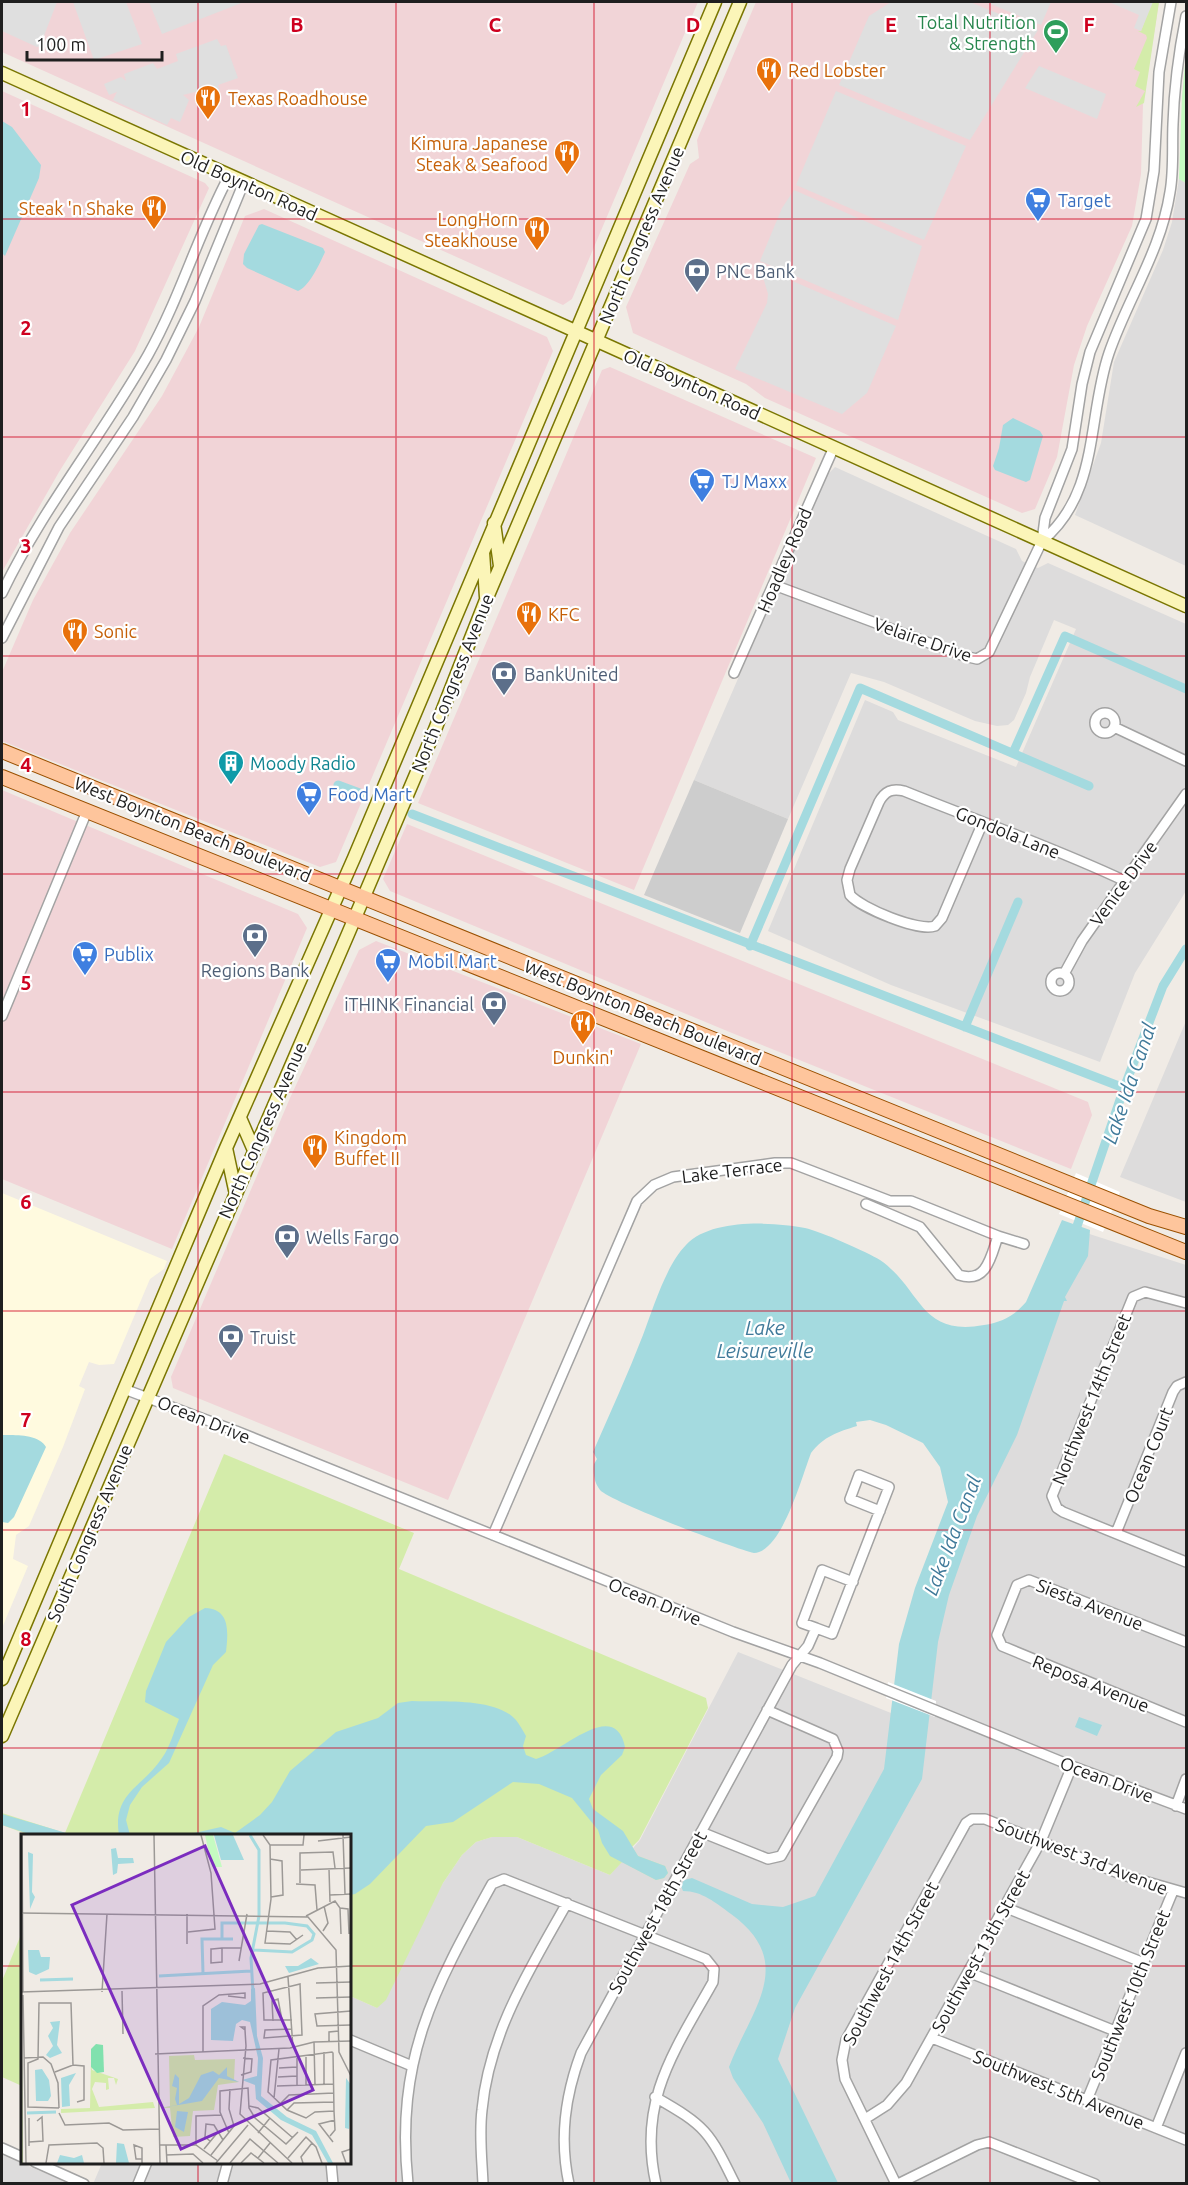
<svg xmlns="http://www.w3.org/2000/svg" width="1188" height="2185" viewBox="0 0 1188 2185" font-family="Ubuntu,sans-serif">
  <rect width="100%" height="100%" fill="#f0ebe5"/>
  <path fill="#dddcdc" d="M1179 179 1186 183V566L1075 515 1101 443 1114 362 1163 250 1172 222Z
    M835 467 1016 549 1022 561 1038 568 1048 563 1186 624V891L1135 973 1100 1062 891 985 768 931 865 700 893 712 898 720 1016 767 1076 629 1054 620 1030 677 1026 693 1014 720 1008 725 997 726 975 721 884 682 851 673 788 819 694 780 826 476Z
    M1186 1021V1202L1120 1177Z
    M1077 1230 1186 1265V2183L93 2184 102 2163 350 2162V1996L377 2008 443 1883 462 1855 476 1842 492 1837H517L610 1875 640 1840 738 1652 911 1721 915 1669Z
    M2 2155 69 2183H2Z"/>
  <path fill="#f1d4d7" d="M2 2H698L572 299 563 305 2 52Z
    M756 2H1159L1143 104 1141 174 1132 226 1087 326 1074 365 1057 457 1035 509 1022 513 765 398 746 384 633 333 626 307 690 164 699 158 697 140Z
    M2 91 205 183 209 188 135 351 59 472 2 572Z
    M264 209 547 337 553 351 336 862 320 867 2 741V672L33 600 70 533 162 396 199 327 245 216Z
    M610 367 816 458 634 890 418 803 602 370Z
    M2 790 298 914 307 928 172 1249 2 1179Z
    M407 824 1088 1102 1092 1115 1071 1169 732 1033 390 891 383 879Z
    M376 941 641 1044 448 1500 173 1388 171 1377 290 1098 359 950Z"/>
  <path fill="#fffadf" d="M2 1193 167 1261 164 1269 150 1279 114 1364 99 1365 89 1362 79 1386 85 1389 63 1447 29 1526 16 1535 13 1559 28 1566 2 1628Z"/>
  <path fill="#cdcdcd" d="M694 780 788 819 740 933 644 895Z"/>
  <path fill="#d4ecaa" d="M1152 2H1159L1144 103 1136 107 1145 91 1135 86 1140 72 1134 69 1147 38 1146 35 1138 31H1141Z
    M224 1454 414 1533 399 1569 706 1698 708 1708 639 1840 632 1847 638 1856 665 1866 668 1873 664 1878 656 1880 622 1862 610 1875 517 1837H492L476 1842 462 1855 443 1883 386 2000 377 2008 350 1996V1836H32L2 1825V1813L65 1833Z
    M22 1932V2086L2 2077V1981Z"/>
  <path fill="#c5fbc1" d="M1186 54V183L1179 179 1182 96Z"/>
  <path fill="#dfdfdf" d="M2 2H57L40 46 37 47 2 31Z
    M73 2H126L142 44 94 60Z
    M149 2H244L162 34Z
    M891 2H970L1038 30 970 140 839 85 869 16Z
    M986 2H1051L1041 25Z
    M1109 2H1153L1141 31 1134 28 1139 15Z
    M217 39 221 46 226 45 238 78 218 85 220 92 207 97 203 90 183 95 189 100 180 122 171 118 167 125 113 100 117 92 109 95 104 84 121 77 126 81 124 74 153 63 157 69 178 61 176 54Z
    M1039 66 1106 94 1097 119 1025 88Z
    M836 91 966 146 924 240 796 185Z
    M794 190 922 246 898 320 760 261 782 208Z
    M760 267 896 326 867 393 842 414 735 369 767 303 768 294Z"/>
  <path fill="#a4dadf" d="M2 121 12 127 41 165 39 178 5 256 2 253Z
    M262 224 323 248 325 252C320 263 309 287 298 291L247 268 243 264 244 254 259 225Z
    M1013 418 1040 431 1043 436 1030 480 1026 482 995 470 993 466 999 448 1003 425Z
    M1062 1220 1090 1230 1088 1256 1065 1297 1067 1301H1064L1017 1435 977 1516 949 1595 938 1642 922 1779 795 2008 778 2059 838 2183H791L763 2123 733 2078 729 2067C751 2009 798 1963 731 1914 716 1903 702 1891 683 1891L681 1886 684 1880 692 1878 752 1904 783 1907 815 1896 884 1769 899 1644 915 1588 948 1502 940 1467 923 1443 886 1425 870 1420 856 1422 857 1426C838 1432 824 1436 811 1453 802 1476 782 1552 754 1553 735 1549 609 1501 600 1490 594 1482 593 1473 594 1464L597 1459 593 1452C610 1413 628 1374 643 1335 653 1309 666 1265 686 1245 711 1218 775 1222 805 1228 820 1231 867 1252 880 1260 922 1289 919 1337 984 1325 1002 1322 1014 1316 1026 1302Z
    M2 1435C15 1435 39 1434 46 1447L14 1517 8 1523 2 1522Z
    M205 1608C231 1609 228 1633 226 1652L213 1665 169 1763 142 1787 130 1805 126 1820 130 1835H119C112 1793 143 1787 162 1758 170 1747 174 1731 179 1719L145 1702 146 1691 166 1642 189 1617Z
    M412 1701C441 1702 496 1697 516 1720 520 1725 523 1731 526 1736L523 1746 526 1755 536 1759C562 1752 615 1697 625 1747L622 1755 601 1775 589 1799 593 1809 623 1831 638 1856 665 1866 668 1873 664 1878 656 1880 610 1856 602 1843 598 1830 572 1798 539 1784 513 1782 453 1822 426 1826 370 1884 355 1894 350 1895V1836L185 1835 221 1827 235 1833 260 1815 272 1802 290 1771 336 1732 378 1718 398 1703Z
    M1079 1717 1102 1725 1097 1736 1075 1727Z
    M2 1814 73 1835H32L2 1825Z"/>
  <path fill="#fff" d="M1076 1173 1120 1192 1103 1232 1059 1214Z
    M888 1682 936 1701 935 1717 886 1698Z"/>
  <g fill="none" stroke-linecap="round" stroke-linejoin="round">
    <path stroke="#a4dadf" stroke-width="9" d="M1013 753 1065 636 1186 689
      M338 785 365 795
      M412 814 1124 1088
      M750 946 860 688 1089 786
      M965 1027 1018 902
      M1074 1235 1124 1088 1163 986 1186 949"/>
    <defs>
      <path id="street" d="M1042 541C1100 493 1087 417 1109 353 1128 298 1161 251 1170 192 1174 170 1172 147 1173 124 1174 88 1179 51 1186 16
        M774 585 964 656 977 659 989 652 1042 541 1045 518 1072 449 1082 384 1090 352 1146 219 1154 171 1159 72 1171 2
        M2 593C42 509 102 436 148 355 180 298 198 234 229 176
        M2 638 59 527 133 417 166 360 195 301 244 182
        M734 673 834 447
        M1095 723a10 10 0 1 1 20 0a10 10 0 1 1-20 0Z
        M1114 727 1186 761
        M983 822 942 918 935 926C919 932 861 908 850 895L847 880 850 869 879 802C885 791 892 788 904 791 978 821 1053 847 1125 881
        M1051 982a9 9 0 1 1 18 0a9 9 0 1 1-18 0Z
        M1064 974 1082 941 1186 794
        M2 1016 87 811
        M998 1236 1024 1244
        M1186 1303 1145 1292 1133 1297 1052 1496 1057 1508 1063 1512 1186 1562
        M124 1389 236 1431 733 1632 820 1663 1072 1766 1186 1809
        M1116 1533 1173 1392 1177 1386 1186 1382
        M493 1535 637 1201 654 1185 673 1177 775 1163H791L890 1201H911L998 1236C991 1256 987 1284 959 1275L920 1227 866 1204
        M816 1628 802 1623 822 1570 853 1582
        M1186 1642 1029 1580 1017 1585 997 1635 1002 1646 1186 1722
        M1176 1806 1186 1779
        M701 1832 768 1859 781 1856 837 1757 838 1751 833 1739 767 1710
        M1004 1907 1144 1963
        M968 1972 1115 2031
        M932 2038 1186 2140
        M350 2040 412 2066
        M655 2097C706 2126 709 2131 735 2184
        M1087 2100 1173 1891
        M865 2119 887 2105 906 2083 1041 1841 1072 1766
        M1156 2128 1186 2053
        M2 2148 22 2157
        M35 2162 84 2184
        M331 2162 333 2184
        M138 2184 147 2162
        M222 2184 228 2162
        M408 2184C395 2059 434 1989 492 1884L504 1879 706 1959 714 1969 713 1982C675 2050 637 2101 656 2184
        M483 2184C482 2159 479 2135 482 2110 489 2033 530 1969 567 1903
        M569 2184C559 2138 565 2096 581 2053L792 1665 808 1646 816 1628 832 1634 889 1487 859 1475 850 1499 880 1511
        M896 2184 845 2079 842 2060 846 2040 966 1823 972 1819H985L1123 1875 1186 1893
        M898 2184 977 2145 989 2142 1095 2184"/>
      <path id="secondary" d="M2 73 1186 606
        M494 523 500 566
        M483 552 486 597
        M240 1118 253 1148
        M226 1148 235 1190
        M2 1679 226 1148 354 858 715 2
        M2 1736 348 934 434 732 486 600 740 2"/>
      <path id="primary" d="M2 751 1149 1216 1186 1227
        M2 777 1186 1252"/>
    </defs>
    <use href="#street" stroke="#a3a3a3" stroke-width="12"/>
    <use href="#secondary" stroke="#7a7602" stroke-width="15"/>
    <use href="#primary" stroke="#9a5000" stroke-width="16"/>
    <use href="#street" stroke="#fff" stroke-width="9"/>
    <use href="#secondary" stroke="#fbf5b8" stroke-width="12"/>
    <use href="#primary" stroke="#fec59c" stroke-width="14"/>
  </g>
  <path fill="none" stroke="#ce001f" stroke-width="1.5" stroke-opacity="0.55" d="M198 2V1836M396 2V2184M594 2V2184M792 2V2184M990 2V2184M2 219H1186M2 437H1186M2 656H1186M2 874H1186M2 1092H1186M2 1311H1186M2 1530H1186M2 1748H1186M2 1966H22M350 1966H1186M198 2162V2184"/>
  <defs>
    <symbol id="stadium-pin" viewBox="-11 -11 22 30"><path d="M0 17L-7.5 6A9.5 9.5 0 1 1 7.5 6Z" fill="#2e9e5b" stroke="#fff"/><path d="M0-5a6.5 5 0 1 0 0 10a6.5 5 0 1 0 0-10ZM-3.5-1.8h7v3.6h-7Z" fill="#fff"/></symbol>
    <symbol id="restaurant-pin" viewBox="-11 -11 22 30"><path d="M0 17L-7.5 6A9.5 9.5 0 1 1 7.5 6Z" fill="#e8710a" stroke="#fff"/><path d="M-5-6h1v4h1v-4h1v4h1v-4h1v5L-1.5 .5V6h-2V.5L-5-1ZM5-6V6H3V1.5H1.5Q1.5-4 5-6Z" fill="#fff"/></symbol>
    <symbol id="supermarket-pin" viewBox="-11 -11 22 30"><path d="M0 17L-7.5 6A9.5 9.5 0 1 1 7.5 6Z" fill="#3f7fe0" stroke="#fff"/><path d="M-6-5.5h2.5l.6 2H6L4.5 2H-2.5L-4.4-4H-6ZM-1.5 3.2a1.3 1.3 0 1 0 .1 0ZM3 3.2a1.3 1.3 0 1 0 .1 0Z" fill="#fff"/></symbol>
    <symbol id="bank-pin" viewBox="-11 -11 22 30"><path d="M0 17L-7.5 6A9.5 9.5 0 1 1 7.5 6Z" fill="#5c6f8a" stroke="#fff"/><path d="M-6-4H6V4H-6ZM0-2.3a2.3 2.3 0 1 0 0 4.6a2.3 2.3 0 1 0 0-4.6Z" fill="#fff"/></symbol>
    <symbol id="building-pin" viewBox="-11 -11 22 30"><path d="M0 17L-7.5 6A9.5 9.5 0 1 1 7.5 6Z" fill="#0f9aa8" stroke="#fff"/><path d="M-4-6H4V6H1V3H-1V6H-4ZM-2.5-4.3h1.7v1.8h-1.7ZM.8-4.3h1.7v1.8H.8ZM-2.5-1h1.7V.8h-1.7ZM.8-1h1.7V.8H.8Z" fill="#fff"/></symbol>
  </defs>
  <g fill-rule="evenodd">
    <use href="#stadium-pin" x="1041" y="17" width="30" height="40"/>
    <use href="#restaurant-pin" x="754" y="55" width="30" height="40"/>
    <use href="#restaurant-pin" x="193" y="83" width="30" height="40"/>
    <use href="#restaurant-pin" x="552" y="138" width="30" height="40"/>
    <use href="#supermarket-pin" x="1023" y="185" width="30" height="40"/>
    <use href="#restaurant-pin" x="139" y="193" width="30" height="40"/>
    <use href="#restaurant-pin" x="522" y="214" width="30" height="40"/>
    <use href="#bank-pin" x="682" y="256" width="30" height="40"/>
    <use href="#supermarket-pin" x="687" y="466" width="30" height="40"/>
    <use href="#restaurant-pin" x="514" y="599" width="30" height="40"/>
    <use href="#restaurant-pin" x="60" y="616" width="30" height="40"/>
    <use href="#bank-pin" x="489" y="659" width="30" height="40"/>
    <use href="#building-pin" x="216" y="748" width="30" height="40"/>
    <use href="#supermarket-pin" x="294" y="779" width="30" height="40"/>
    <use href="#bank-pin" x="240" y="921" width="30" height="40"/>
    <use href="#supermarket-pin" x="70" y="939" width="30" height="40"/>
    <use href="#supermarket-pin" x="373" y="946" width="30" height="40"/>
    <use href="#bank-pin" x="479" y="989" width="30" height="40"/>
    <use href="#restaurant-pin" x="568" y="1008" width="30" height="40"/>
    <use href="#restaurant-pin" x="300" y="1132" width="30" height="40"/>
    <use href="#bank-pin" x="272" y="1222" width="30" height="40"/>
    <use href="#bank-pin" x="216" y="1322" width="30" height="40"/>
  </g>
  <g text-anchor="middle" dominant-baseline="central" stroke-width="4.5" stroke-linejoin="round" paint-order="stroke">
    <g font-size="18" fill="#27864d" stroke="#fff" text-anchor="end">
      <text x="1036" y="22">Total Nutrition<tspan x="1036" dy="21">&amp; Strength</tspan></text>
    </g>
    <g font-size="18" fill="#c56008" stroke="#fff" text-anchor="start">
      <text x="788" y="70">Red Lobster</text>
      <text x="228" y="98">Texas Roadhouse</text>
      <text x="548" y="143" text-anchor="end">Kimura Japanese<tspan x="548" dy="21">Steak &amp; Seafood</tspan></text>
      <text x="134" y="208" text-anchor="end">Steak 'n Shake</text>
      <text x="518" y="219" text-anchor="end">LongHorn<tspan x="518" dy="21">Steakhouse</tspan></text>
      <text x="548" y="614">KFC</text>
      <text x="94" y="631">Sonic</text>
      <text x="583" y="1057" text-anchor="middle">Dunkin'</text>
      <text x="334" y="1137">Kingdom<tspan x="334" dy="21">Buffet II</tspan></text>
    </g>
    <g font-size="18" fill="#1f1f1f" stroke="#fff">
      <text transform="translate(249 185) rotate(24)">Old Boynton Road</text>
      <text transform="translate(641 235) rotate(-67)">North Congress Avenue</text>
      <text transform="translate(692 384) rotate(24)">Old Boynton Road</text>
      <text transform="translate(784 560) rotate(-67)">Hoadley Road</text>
      <text transform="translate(923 639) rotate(19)">Velaire Drive</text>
      <text transform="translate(452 683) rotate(-68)">North Congress Avenue</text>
      <text transform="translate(193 829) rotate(22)">West Boynton Beach Boulevard</text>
      <text transform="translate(1008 832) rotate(22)">Gondola Lane</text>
      <text transform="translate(1123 883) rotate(-54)">Venice Drive</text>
      <text transform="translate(643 1012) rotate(22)">West Boynton Beach Boulevard</text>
      <text transform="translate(262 1130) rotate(-66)">North Congress Avenue</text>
      <text transform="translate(732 1170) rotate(-7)">Lake Terrace</text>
      <text transform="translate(1091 1399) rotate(-68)">Northwest 14th Street</text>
      <text transform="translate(204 1419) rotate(22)">Ocean Drive</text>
      <text transform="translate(1148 1455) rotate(-68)">Ocean Court</text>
      <text transform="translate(89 1533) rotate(-67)">South Congress Avenue</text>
      <text transform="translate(655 1601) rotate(22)">Ocean Drive</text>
      <text transform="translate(1090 1604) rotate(21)">Siesta Avenue</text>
      <text transform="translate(1091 1683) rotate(22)">Reposa Avenue</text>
      <text transform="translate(1107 1779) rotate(21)">Ocean Drive</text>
      <text transform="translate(1082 1856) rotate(21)">Southwest 3rd Avenue</text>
      <text transform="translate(657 1912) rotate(-61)">Southwest 18th Street</text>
      <text transform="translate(980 1951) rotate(-61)">Southwest 13th Street</text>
      <text transform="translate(890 1963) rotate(-62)">Southwest 14th Street</text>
      <text transform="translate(1130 1995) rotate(-68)">Southwest 10th Street</text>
      <text transform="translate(1059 2089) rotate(22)">Southwest 5th Avenue</text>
    </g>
    <g font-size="18" fill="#366cbe" stroke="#fff" text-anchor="start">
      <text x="1058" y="200">Target</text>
      <text x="722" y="481">TJ Maxx</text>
      <text x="328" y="794">Food Mart</text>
      <text x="104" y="954">Publix</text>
      <text x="408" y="961">Mobil Mart</text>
    </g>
    <g font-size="18" fill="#4e5e75" stroke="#fff" text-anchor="start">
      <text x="716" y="271">PNC Bank</text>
      <text x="524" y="674">BankUnited</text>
      <text x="255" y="970" text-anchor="middle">Regions Bank</text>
      <text x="474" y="1004" text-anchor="end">iTHINK Financial</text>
      <text x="306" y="1237">Wells Fargo</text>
      <text x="250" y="1337">Truist</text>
    </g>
    <g font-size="18" fill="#0d838f" stroke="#fff" text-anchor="start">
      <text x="250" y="763">Moody Radio</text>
    </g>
    <g font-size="20" font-style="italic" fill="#407a9a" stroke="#fff">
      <text transform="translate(1129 1083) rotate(-71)">Lake Ida Canal</text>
      <text x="765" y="1327">Lake<tspan x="765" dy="23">Leisureville</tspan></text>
      <text transform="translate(952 1535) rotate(-69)">Lake Ida Canal</text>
    </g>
  </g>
  <g transform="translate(21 1834)">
    <rect width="330" height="330" fill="#f0ebe5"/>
    <path d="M0 213 1 214 2 329H0ZM173 221 174 226 214 225 213 246 218 248 197 251 193 276 172 277 169 302 152 303 149 274H140L149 272 148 222ZM70 227 71 236 97 245 95 251 93 244H87L88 255 85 256V249L74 248 71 255 78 273 132 268 134 274 40 279V275L69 274Z" fill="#d4ecaa"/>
    <path d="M184 1H192L201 33H191Z" fill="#c5fbc1"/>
    <path d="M75 210 82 211 83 238 76 239 70 233V215Z" fill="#81e1ae"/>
    <path d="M193 1H212L223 26H200ZM95 14 97 24H112L113 29 97 30 96 39 92 41 90 15ZM7 18 12 20 11 58 14 63 9 75ZM7 116H18L20 123H29L28 135 15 141 8 138ZM290 124 298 130 268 139 264 132H277ZM234 154 236 202 242 224 240 262 266 283 295 297 312 329H307L291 301 260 286 235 265 234 251 221 246 236 242 237 224 229 188 221 186 215 190 212 207 190 206V175L201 168 224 171 230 167V155ZM39 187 36 211 41 219 29 224 25 221 32 212 27 202 32 194 29 188ZM206 233V242L218 248 198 244 181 267 140 274 156 271 154 265 156 254 151 252 154 240 158 244V270L168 264 180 241 192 237 198 241ZM21 235 28 246 30 262 27 267H15L14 236ZM55 239 48 251 49 272 41 273 40 244ZM325 244 330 251 328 295 324 294ZM156 277 167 278 163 298 154 293ZM96 309 103 310 108 329H95ZM39 321 53 324 61 321 63 329H36Z" fill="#a4dadf"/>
    <path fill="none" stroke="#a4dadf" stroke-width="3" d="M229 1 238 16V82L230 124 232 158M201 105V89H264L286 92 293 100 291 106 271 118 231 116M182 139 181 105H212M138 142 230 137M19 146 52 145M6 279 35 278"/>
    <path fill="none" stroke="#9c9996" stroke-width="1.5" d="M1 1 2 158M133 1 139 329M242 1 249 11 250 65 244 109 269 110 282 101M322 1 324 60M297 7 330 3M249 11H282L283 1M249 25 261 27 262 61 250 63M308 35 309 68M280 36 330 34M279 49V19L312 18 314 34M275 50 294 51 296 76M309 61 330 60M319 74 327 75 328 100M0 79 287 83 315 116 318 218 330 242M166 80V110M285 82 314 67 319 74 320 100M246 97 269 98 276 106M302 97 307 89 303 72M167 98 194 95 190 39 180 1M201 114V128L190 129V115H191L201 114H220M218 127 226 80M267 143 272 214M295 149 330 148M101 157 102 200M0 158 239 150 297 134 330 132M81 158 86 80M2 161 5 329M295 164 330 163M330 177 294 180 296 192 330 191M271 186H243L242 159 279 150 281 201 243 204 244 196 271 195M252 187 251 167 257 165 261 186M224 196 220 193H224V196L225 212 219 280 271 329M293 208 294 251M308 208V198L318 197M182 218V172L198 161 224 159V164L207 162M303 218V250M134 220 269 214 293 208 330 207M285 221V251M3 224 22 223 30 230 37 249 38 274M276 224V251M258 234 276 233M34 238 52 231 63 232V266L56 268M220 241 230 238 231 225 222 224M257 243 276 242M256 252 313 250M253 264 258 215M259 270 268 261 313 259M228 272 237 274 272 304M38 274 7 273V229L17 225 18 169H50L52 231M266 276 273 269 313 268M38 279 44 291 88 289 102 296 138 295M8 284V312M208 299 199 278V257L227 254 228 274 234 284 265 310 277 298M237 299 249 284M309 302 314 296 313 277 312 219 311 218 250 226 247 258 266 276 285 284 294 278 313 277M189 307 184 303 185 290 193 291 202 306M8 308 22 307 21 283 16 287M312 308 298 290 314 286M139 311H175L197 327M145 311 146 329M175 311V282L200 281M183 315 197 298M145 321 172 320 182 329M190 321 213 292 208 275 209 255M237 324 249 309M267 324 285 303 295 313 301 329M121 325H115L113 311 121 314V329M25 329 28 311 76 309 82 314 83 329M195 329 227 291M209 329 229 305 257 329M220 329 230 319 243 329M282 329 280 323 291 309M325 329 321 318 330 315"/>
    <path fill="#7b2cbf" fill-opacity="0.15" stroke="#7b2cbf" stroke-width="3" d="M184 12 292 256 160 315 51 71Z"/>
    <rect width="330" height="330" fill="none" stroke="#1f1f1f" stroke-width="3"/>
  </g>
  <g font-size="20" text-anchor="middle" font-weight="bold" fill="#ce001f" stroke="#fff" stroke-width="4.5" stroke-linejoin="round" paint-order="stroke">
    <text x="297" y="32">B</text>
    <text x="495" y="32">C</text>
    <text x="693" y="32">D</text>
    <text x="891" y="32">E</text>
    <text x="1089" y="32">F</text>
    <text x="26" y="116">1</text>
    <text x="26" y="335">2</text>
    <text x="26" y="553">3</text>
    <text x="26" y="772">4</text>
    <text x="26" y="990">5</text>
    <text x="26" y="1209">6</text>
    <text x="26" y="1427">7</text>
    <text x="26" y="1646">8</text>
  </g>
  <rect width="1188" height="2185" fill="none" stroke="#1f1f1f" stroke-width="6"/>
  <path d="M27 51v9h135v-9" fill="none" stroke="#1f1f1f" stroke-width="3"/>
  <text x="36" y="51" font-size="18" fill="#1f1f1f" stroke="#ffffff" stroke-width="4.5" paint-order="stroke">100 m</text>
</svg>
